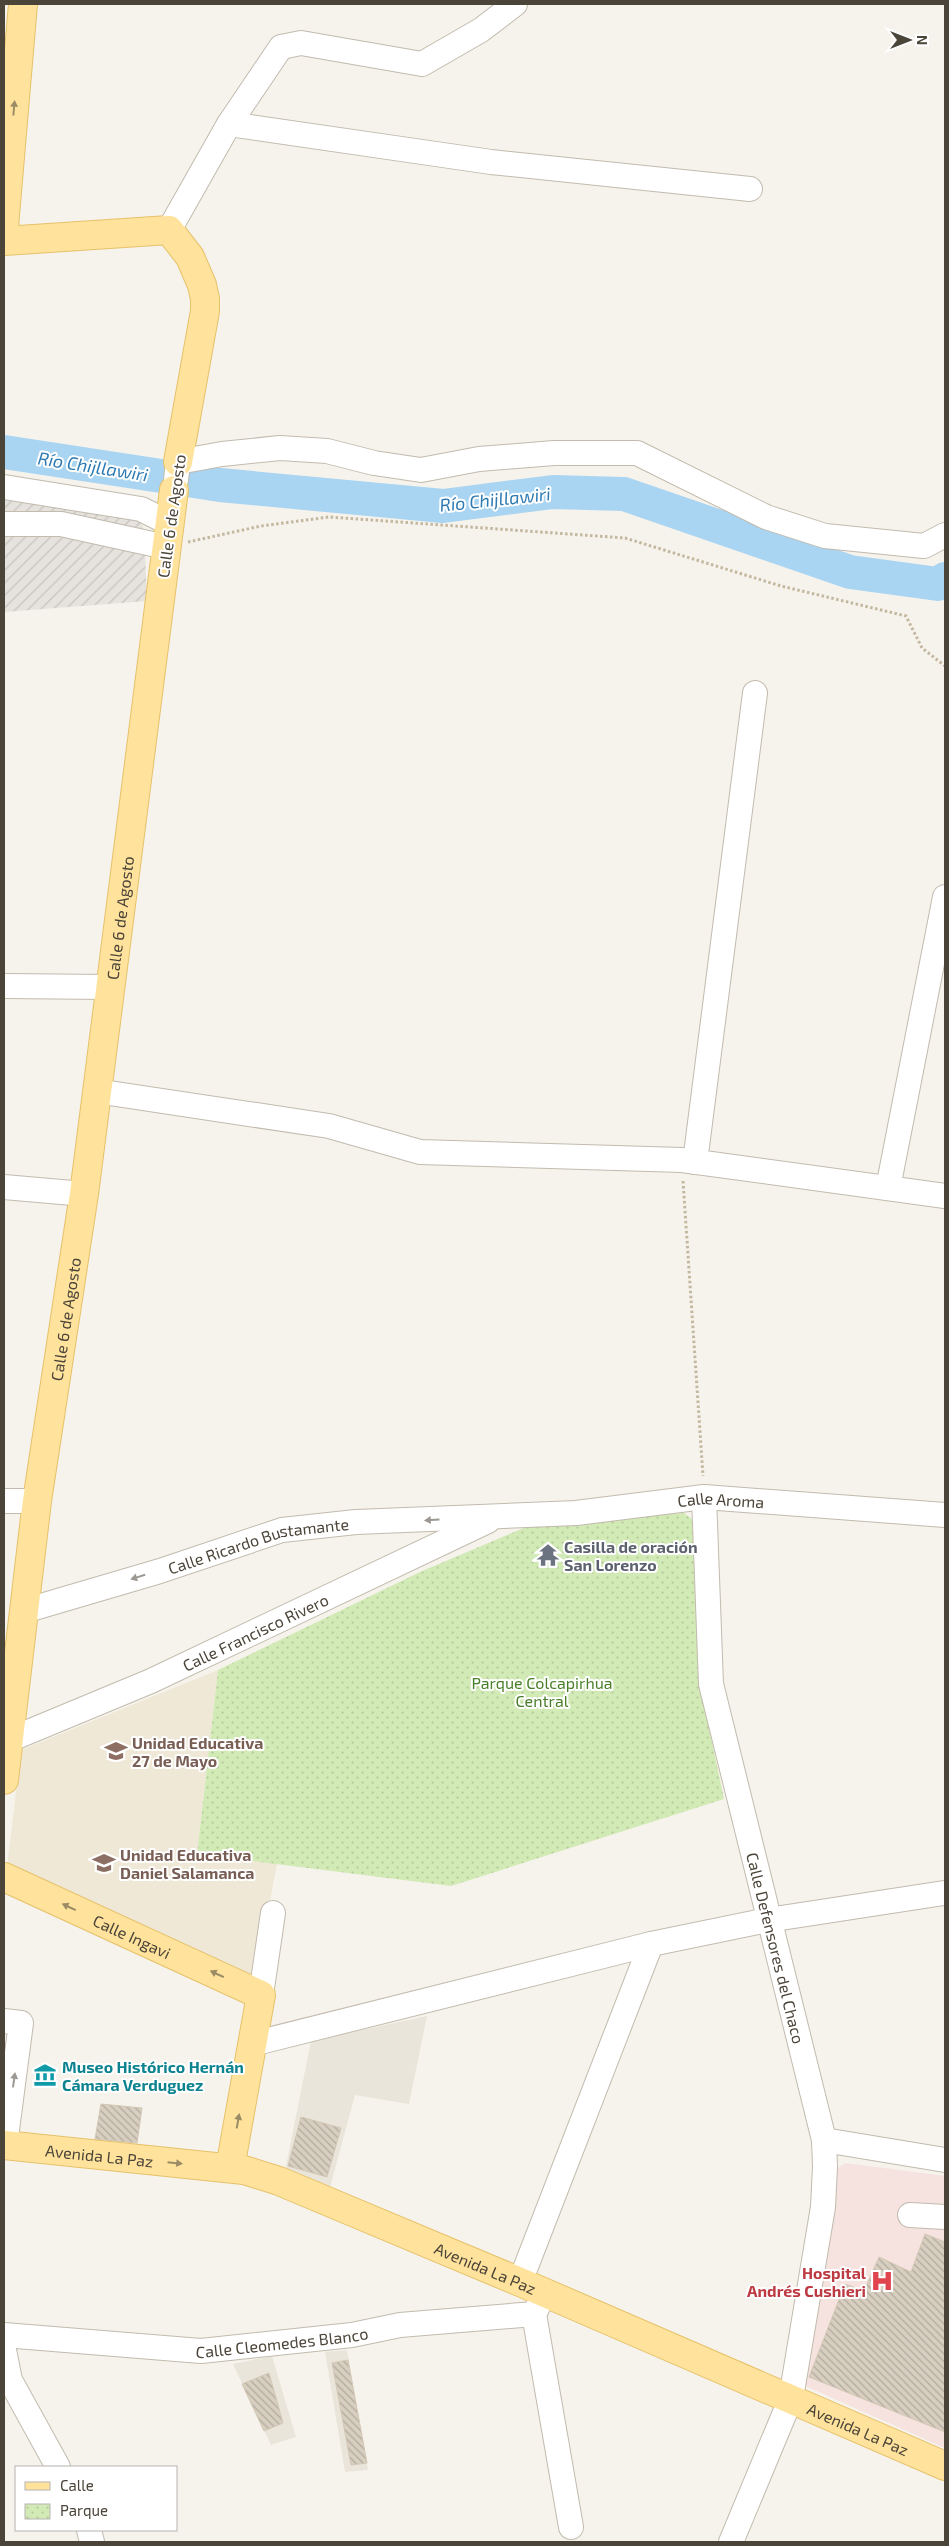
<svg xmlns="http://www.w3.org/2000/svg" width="949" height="2546" viewBox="0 0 949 2546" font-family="'Exo 2',sans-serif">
  <defs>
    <pattern id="industrial-furrows" width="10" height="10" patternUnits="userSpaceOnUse" patternTransform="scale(1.25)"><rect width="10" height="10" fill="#e6e2dd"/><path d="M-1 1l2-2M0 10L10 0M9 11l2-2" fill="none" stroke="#c7c3be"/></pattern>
    <pattern id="park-dots" width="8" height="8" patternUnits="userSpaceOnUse" patternTransform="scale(1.25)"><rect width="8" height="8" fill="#d2eab5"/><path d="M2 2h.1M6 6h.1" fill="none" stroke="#b6ca9c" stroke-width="1.8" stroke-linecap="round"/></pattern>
    <pattern id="building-back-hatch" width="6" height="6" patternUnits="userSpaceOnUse" patternTransform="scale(1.25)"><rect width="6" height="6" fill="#d8cfc1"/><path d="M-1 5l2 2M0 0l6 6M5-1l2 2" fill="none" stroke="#b1aa9e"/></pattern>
  </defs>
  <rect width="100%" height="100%" fill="#f6f3ec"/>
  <path fill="#eae5da" d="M427 2016 409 2104 355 2095 329 2191 285 2171 311 2041Z
    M347 2350 368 2470 345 2472 325 2352Z
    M272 2356 296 2437 271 2445 233 2364Z"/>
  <path fill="url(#industrial-furrows)" d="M4 495 138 518 144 529 147 601 4 612Z"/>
  <path fill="#efe8d6" d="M218 1670 197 1853 277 1864 255 1979 7 1867 21 1750Z"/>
  <path fill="#f6e3e0" d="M846 2163 945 2176V2448L803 2385 834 2170Z"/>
  <path fill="url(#park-dots)" d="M684 1513 697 1523 700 1685 724 1799 451 1886 197 1854 218 1670 420 1572 540 1521Z"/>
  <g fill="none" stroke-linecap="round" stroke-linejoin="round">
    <path stroke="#a9d4f2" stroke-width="34" d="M4 452 220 485 443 506 553 492 624 494 850 572 938 584 945 579"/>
  </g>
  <path fill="url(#building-back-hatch)" stroke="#d3c7b4" d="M101 2104 142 2108 137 2143 95 2139Z
    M301 2117 341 2128 327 2177 288 2166Z
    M925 2234 945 2242V2432L809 2377 845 2284 864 2291 879 2257 911 2272Z
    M348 2360 367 2463 351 2465 332 2363Z
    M269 2373 283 2423 264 2431 242 2384Z"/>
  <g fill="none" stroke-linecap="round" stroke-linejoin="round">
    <defs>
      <g id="minor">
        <path d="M229 124 491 162 750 189"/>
        <path d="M169 230 229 124 281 47 301 43 422 64 481 30 515 4"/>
        <path d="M176 480 178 462 222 454 280 448 327 451 374 463 421 470 479 459 554 453H637L766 517 825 536 924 546 945 535"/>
        <path d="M4 487 141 509 169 523"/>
        <path d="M4 524H61L166 547"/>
        <path d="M4 986 109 987"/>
        <path d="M96 1091 329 1126 420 1152 682 1160 945 1196"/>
        <path d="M695 1162 755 693"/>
        <path d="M4 1187 84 1194"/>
        <path d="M888 1188 945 897"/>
        <path id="s1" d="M704 1497 711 1684 824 2140 825 2167 823 2207 791 2398 731 2542"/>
        <path d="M4 1501H37"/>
        <path id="s2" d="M24 1611 160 1571 282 1530 356 1522 576 1513 704 1497 945 1515"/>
        <path id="s3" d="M9 1740 151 1681 488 1521"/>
        <path d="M261 1995 273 1913"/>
        <path d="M4 2021 21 2023 5 2145"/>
        <path d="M252 2044 651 1944 768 1920 944 1893"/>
        <path d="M824 2140 945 2160"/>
        <path d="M910 2215 945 2217"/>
        <path d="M520 2282 651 1944"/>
        <path d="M534 2314 571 2527"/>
        <path id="s4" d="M4 2335 201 2351 352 2335 400 2325 534 2314 545 2293"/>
        <path d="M4 2350 10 2380 58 2467"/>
        <path d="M89 2530 92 2542"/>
      </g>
      <g id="major">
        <path d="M4 227 23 4"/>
        <path d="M4 241 169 230 190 257 202 285 205 299V311L178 462"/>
        <path id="s5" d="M4 1780 37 1501 84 1194 174 490"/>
        <path id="s6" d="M4 1877 261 1995 230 2168"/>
        <path id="s7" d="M4 2145 244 2170 279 2181 520 2282 945 2466"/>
      </g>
    </defs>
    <use href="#minor" stroke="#c2bbae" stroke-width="26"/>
    <use href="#major" stroke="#e6c16a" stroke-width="30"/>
    <path stroke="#c4b79f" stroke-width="3" stroke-dasharray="2.5 2.5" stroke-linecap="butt" d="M188 542 261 526 329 517 625 538 781 586 906 616 922 648 945 666
      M683 1181 703 1476"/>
    <use href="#minor" stroke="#fff" stroke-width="24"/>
    <use href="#major" stroke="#ffe39c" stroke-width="28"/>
  </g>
  <defs><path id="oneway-solid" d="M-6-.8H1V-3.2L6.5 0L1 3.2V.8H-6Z" transform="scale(1.25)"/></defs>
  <g fill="#9c8c66">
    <use href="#oneway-solid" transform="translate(14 108) rotate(-85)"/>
    <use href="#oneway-solid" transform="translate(69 1907) rotate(-155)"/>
    <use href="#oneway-solid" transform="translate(217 1974) rotate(-155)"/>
    <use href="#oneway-solid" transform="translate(238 2121) rotate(-80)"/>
    <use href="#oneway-solid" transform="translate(175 2163) rotate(6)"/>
  </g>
  <g fill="#9c9892">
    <use href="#oneway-solid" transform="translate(432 1520) rotate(177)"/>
    <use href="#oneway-solid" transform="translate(138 1577) rotate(163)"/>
    <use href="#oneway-solid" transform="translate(14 2080) rotate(-82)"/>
  </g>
  <defs>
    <symbol id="temple-bare" viewBox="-9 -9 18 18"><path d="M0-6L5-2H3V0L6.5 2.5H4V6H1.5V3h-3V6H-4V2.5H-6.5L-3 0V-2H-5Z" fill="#6b7280" stroke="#fff" stroke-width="2.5" paint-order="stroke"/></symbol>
    <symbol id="school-bare" viewBox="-9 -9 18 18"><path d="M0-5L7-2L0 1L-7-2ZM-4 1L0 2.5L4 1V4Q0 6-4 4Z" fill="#8d6e63" stroke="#fff" stroke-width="2.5" paint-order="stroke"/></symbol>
    <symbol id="museum-bare" viewBox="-9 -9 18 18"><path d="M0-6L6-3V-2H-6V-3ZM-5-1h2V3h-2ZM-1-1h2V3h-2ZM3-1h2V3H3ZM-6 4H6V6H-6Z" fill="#0f9aa8" stroke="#fff" stroke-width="2.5" paint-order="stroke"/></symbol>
    <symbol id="hospital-bare" viewBox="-9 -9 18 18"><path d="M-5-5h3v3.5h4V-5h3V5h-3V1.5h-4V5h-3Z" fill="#e0444e" stroke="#fff" stroke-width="2.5" paint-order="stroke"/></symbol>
  </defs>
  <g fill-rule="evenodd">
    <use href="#temple-bare" x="532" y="1539" width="32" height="32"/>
    <use href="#school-bare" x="100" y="1735" width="32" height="32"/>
    <use href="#school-bare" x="88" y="1847" width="32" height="32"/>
    <use href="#museum-bare" x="29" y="2059" width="32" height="32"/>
    <use href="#hospital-bare" x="866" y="2265" width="32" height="32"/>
  </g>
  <g text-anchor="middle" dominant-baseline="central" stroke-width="4" stroke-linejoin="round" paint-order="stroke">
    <g font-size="16" fill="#4b4439" stroke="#fff">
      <text transform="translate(171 516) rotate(-82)">Calle 6 de Agosto</text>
      <text stroke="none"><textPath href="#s5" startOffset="870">Calle 6 de Agosto</textPath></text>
      <text stroke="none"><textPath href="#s5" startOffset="465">Calle 6 de Agosto</textPath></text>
      <text stroke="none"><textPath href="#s2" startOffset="711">Calle Aroma</textPath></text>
      <text stroke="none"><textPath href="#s2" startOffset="244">Calle Ricardo Bustamante</textPath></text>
      <text stroke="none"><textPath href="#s3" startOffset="269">Calle Francisco Rivero</textPath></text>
      <text stroke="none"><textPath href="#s6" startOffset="141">Calle Ingavi</textPath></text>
      <text stroke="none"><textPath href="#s1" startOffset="459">Calle Defensores del Chaco</textPath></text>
      <text stroke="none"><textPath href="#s7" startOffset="96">Avenida La Paz</textPath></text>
      <text stroke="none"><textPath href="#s7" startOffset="502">Avenida La Paz</textPath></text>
      <text stroke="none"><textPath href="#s4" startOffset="279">Calle Cleomedes Blanco</textPath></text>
      <text stroke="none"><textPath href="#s7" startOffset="908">Avenida La Paz</textPath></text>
    </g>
    <g font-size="16" font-weight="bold" fill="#5b616d" stroke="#fff" text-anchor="start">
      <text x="564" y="1546">Casilla de oración<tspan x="564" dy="18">San Lorenzo</tspan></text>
    </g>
    <g font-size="16" fill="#4a7f2a" stroke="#fff">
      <text x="542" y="1682">Parque Colcapirhua<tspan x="542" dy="18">Central</tspan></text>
    </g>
    <g font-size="16" font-weight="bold" fill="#785e54" stroke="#fff" text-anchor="start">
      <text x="132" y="1742">Unidad Educativa<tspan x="132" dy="18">27 de Mayo</tspan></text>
      <text x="120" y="1854">Unidad Educativa<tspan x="120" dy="18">Daniel Salamanca</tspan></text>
    </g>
    <g font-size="16" font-weight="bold" fill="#0d838f" stroke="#fff" text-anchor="start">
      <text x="62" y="2066">Museo Histórico Hernán<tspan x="62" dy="18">Cámara Verduguez</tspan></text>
    </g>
    <g font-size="16" font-weight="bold" fill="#be3a42" stroke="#fff" text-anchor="end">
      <text x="866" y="2272">Hospital<tspan x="866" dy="18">Andrés Cushieri</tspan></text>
    </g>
    <g font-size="18" font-style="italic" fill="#2e7ab2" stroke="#fff">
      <text transform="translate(93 466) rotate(9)">Río Chijllawiri</text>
      <text transform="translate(495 499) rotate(-6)">Río Chijllawiri</text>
    </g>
  </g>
  <rect width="949" height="2546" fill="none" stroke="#4b4439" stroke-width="10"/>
  <rect x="15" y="2466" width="162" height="65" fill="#ffffff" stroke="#b7b4b0"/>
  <rect x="25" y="2482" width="25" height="8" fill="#ffe39c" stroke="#b7b4b0"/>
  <text x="60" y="2491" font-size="15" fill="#4b4439">Calle</text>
  <rect x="25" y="2504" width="25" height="15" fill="url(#park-dots)" stroke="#b7b4b0"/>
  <text x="60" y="2516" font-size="15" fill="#4b4439">Parque</text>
  <g transform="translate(909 40) rotate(90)" stroke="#ffffff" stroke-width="4" paint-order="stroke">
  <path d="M0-4L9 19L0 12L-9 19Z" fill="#4b4439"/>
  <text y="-8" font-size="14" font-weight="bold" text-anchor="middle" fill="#4b4439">N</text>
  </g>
</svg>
